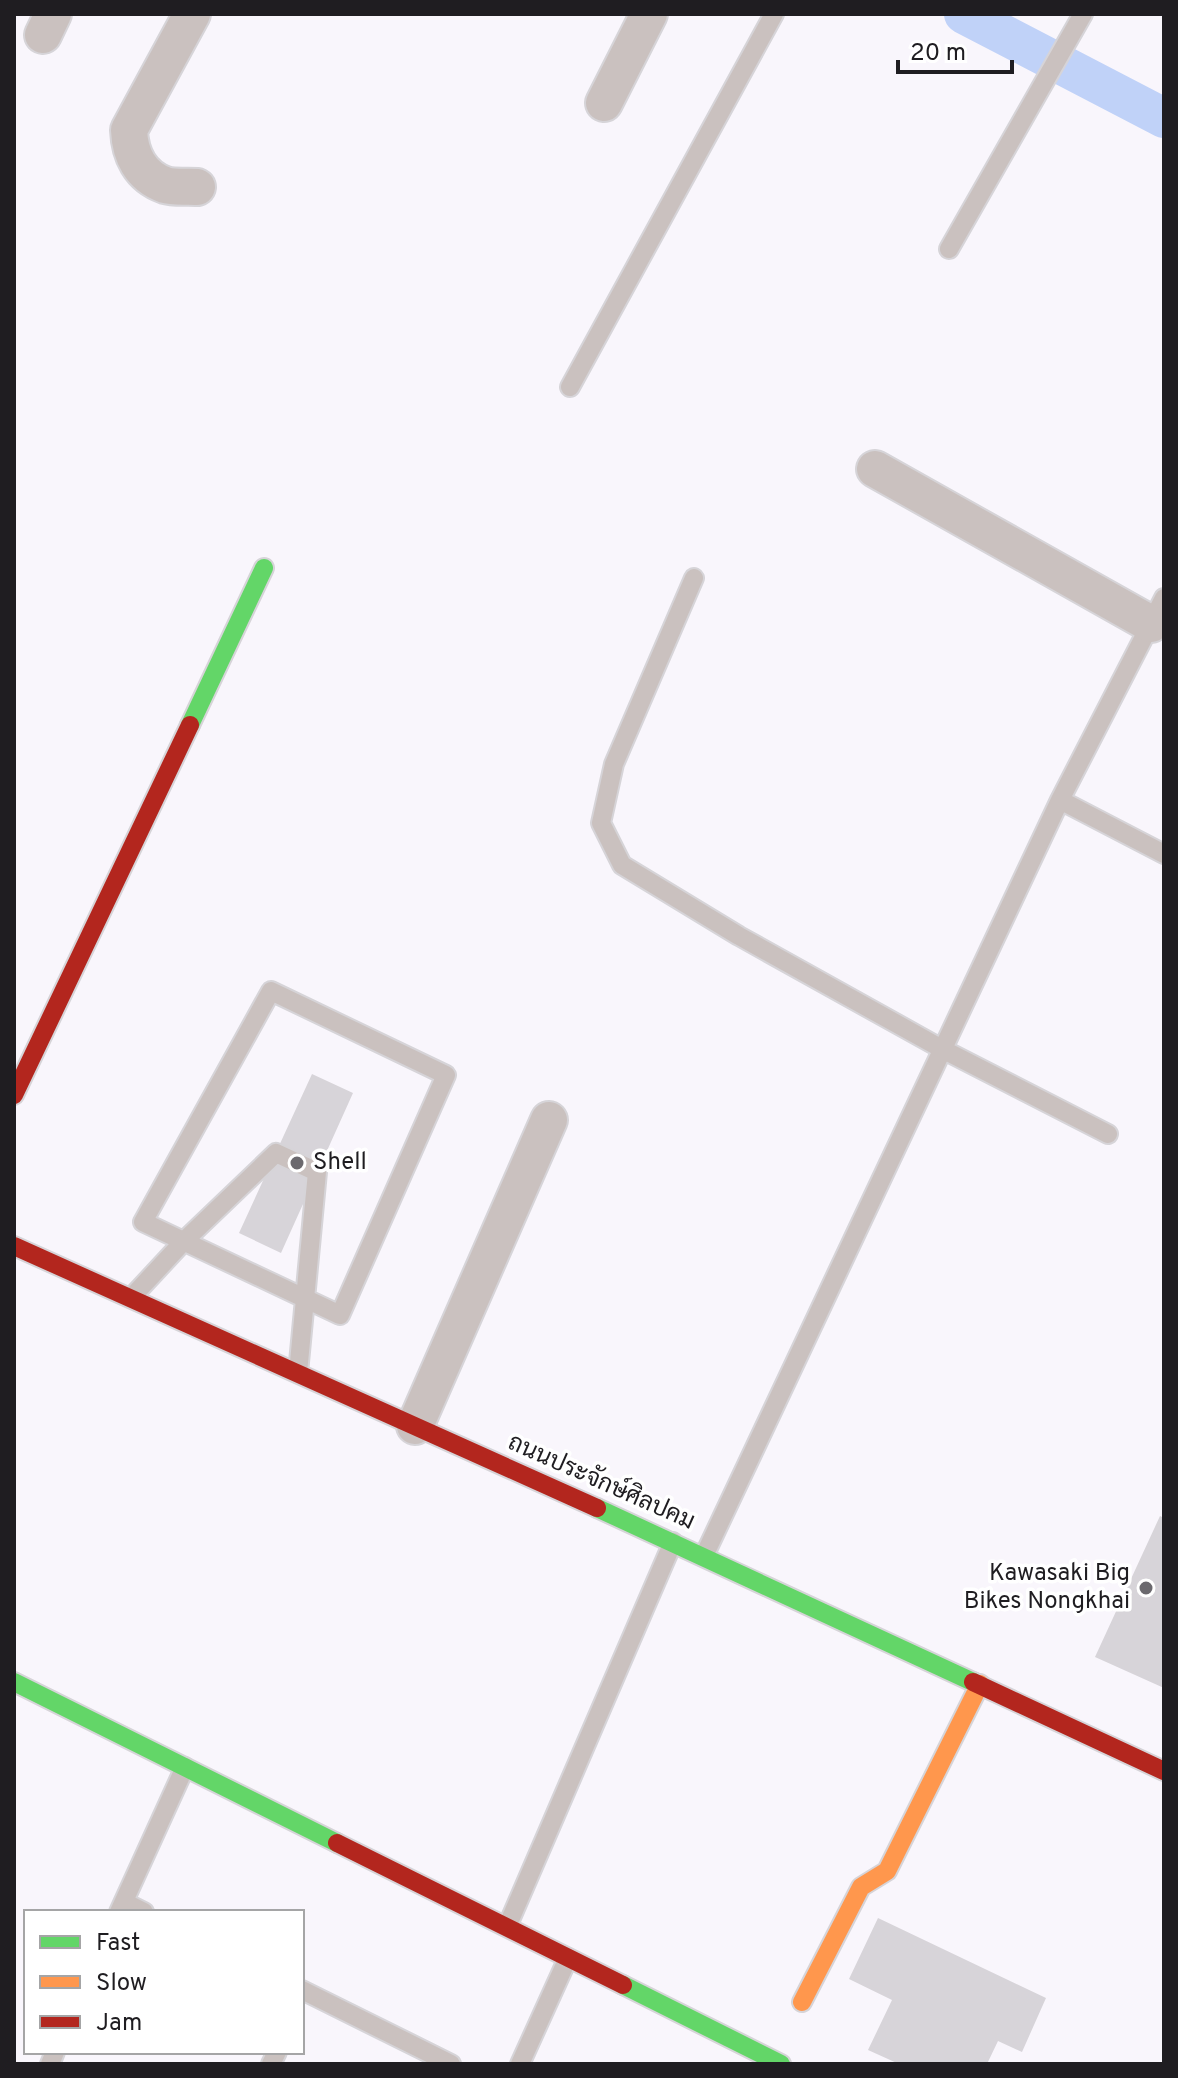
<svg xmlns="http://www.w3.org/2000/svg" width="1178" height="2078" viewBox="0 0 1178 2078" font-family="Overpass,Sarabun,sans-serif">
  <rect width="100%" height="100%" fill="#f9f6fc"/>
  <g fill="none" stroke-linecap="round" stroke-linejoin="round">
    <path stroke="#c0d2f8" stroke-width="40" d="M964 14 1164 118"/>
  </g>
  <path fill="#d7d4d9" d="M312 1074 353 1093 281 1253 239 1233Z
    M1160 1516 1164 1518V1688L1095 1657Z
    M878 1918 1046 1998 1022 2052 998 2041 987 2064H899L868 2050 892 2000 849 1979Z"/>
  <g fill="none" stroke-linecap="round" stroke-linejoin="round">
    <defs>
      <path id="lane" d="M949 249 1083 14
        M570 387 774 14
        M694 578 614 764 601 823 622 865 739 936 942 1049 1108 1134
        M1060 800 1164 854
        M271 991 446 1075 340 1315 143 1222Z
        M131 1298 183 1242 276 1153 317 1172 298 1373
        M704 1556 1060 800 1164 598
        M124 1902 144 1912
        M119 1912 185 1767
        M507 1927 673 1542
        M302 1990 451 2064
        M50 2064 55 2052
        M271 2064 277 2052
        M520 2064 568 1958"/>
      <path id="street" d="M192 14 129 130C130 155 140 176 165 185 175 188 187 186 197 187
        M43 35 53 14
        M604 103 649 14
        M875 469 1151 624
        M415 1426 549 1120"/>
      <path id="fast" d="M190 725 264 568
        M597 1508 973 1682
        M14 1682 337 1843
        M623 1985 781 2064"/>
      <path id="slow" d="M802 2002 861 1887 887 1871 980 1684"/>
      <path id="jam" d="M14 1095 190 725
        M14 1246 597 1508
        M973 1682 1164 1771
        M337 1843 623 1985"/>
    </defs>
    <use href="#lane" stroke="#d6d4d8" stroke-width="22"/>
    <use href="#street" stroke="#d6d4d8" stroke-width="40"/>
    <use href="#fast" stroke="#d6d4d8" stroke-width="22"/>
    <use href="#slow" stroke="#d6d4d8" stroke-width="22"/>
    <use href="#jam" stroke="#d6d4d8" stroke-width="22"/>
    <use href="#lane" stroke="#cac1bf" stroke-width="18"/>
    <use href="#street" stroke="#cac1bf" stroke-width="36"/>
    <use href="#fast" stroke="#63d668" stroke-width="18"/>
    <use href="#slow" stroke="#ff974d" stroke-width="18"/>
    <use href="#jam" stroke="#b3261e" stroke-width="18"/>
  </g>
  <g fill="#6b696e" stroke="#fff" stroke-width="3">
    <circle cx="297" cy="1163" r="8"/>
    <circle cx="1146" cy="1588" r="8"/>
  </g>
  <g text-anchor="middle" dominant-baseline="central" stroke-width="7" stroke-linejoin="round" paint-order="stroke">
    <g font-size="24" fill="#1f1d21" stroke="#fff" text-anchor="start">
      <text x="313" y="1163">Shell</text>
      <text x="1130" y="1574" text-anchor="end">Kawasaki Big<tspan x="1130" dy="28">Bikes Nongkhai</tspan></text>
    </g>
    <g font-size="24" fill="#1f1d21" stroke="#fff">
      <text transform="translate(601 1483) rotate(24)">ถนนประจักษ์ศิลปคม</text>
    </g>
  </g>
  <rect width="1178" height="2078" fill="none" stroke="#1f1d21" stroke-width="32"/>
  <rect x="24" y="1910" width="280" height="144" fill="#ffffff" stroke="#a5a5a6" stroke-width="2"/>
  <rect x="40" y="1936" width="40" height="12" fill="#63d668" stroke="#a5a5a6" stroke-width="2"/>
  <text x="96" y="1950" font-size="24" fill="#1f1d21">Fast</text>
  <rect x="40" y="1976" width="40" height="12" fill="#ff974d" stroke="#a5a5a6" stroke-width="2"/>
  <text x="96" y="1990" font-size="24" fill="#1f1d21">Slow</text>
  <rect x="40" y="2016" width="40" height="12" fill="#b3261e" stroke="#a5a5a6" stroke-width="2"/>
  <text x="96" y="2030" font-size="24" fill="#1f1d21">Jam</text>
  <path d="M898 60v12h114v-12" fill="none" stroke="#1f1d21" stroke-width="4"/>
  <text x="910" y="60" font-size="24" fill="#1f1d21" stroke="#ffffff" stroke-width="6" paint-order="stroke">20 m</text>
</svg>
